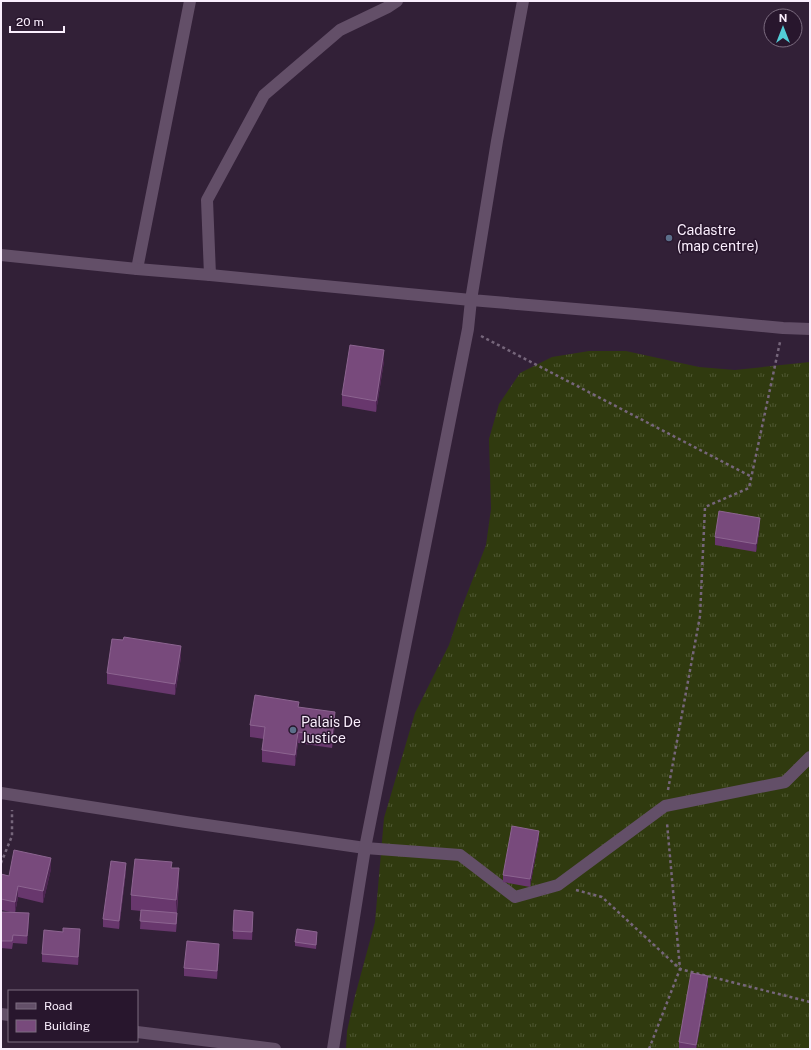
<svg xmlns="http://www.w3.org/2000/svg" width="811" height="1050" viewBox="0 0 811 1050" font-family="'Public Sans',sans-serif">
  <defs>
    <pattern id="grass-tufts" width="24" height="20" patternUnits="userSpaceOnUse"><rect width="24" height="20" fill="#303a0f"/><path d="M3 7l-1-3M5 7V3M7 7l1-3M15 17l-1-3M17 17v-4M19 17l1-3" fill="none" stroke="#4f5733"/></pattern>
  </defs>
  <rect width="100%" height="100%" fill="#322037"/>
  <path fill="url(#grass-tufts)" d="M589 351H626L699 367 735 370 810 362V1049H346L347 1031 355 996 375 922 384 818 415 713 449 645 460 612 486 545 491 509 489 439 499 404 520 373 552 357Z"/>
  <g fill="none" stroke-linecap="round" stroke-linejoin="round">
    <path stroke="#76667b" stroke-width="2.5" stroke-dasharray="3 3" stroke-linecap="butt" d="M481 336 752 477
      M668 790 700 616 705 507 749 488 780 342
      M1 863 12 836V810
      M576 890 602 897 680 969 810 1002
      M649 1049 680 969 667 823"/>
    <path stroke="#634f68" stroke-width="12" d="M137 269 190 1
      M210 275 207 200 264 95 340 30 388 7 397 1
      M1 793 186 822 365 848 460 855 515 897 558 885 665 806 785 782 810 757
      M1 1014 9 1015
      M137 1032 275 1049"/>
    <path stroke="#634f68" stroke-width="12" d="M1 255 137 269 210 275 471 300 635 314 783 328 810 329
      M333 1049 365 848 468 329 471 300 497 141 523 1"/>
  </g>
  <path fill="#68376d" d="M384 361 376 412 342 406V395Z
    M760 525 756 552 715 545V537Z
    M123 640 181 657 175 695 107 684V673Z
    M299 707 335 724 332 748 298 743 295 766 262 762V750L264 739 250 737V725Z
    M539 838 530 887 503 882V875Z
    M172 868 179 883 177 913V921L176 932 140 929 141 911 131 910V895Z
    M51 869 43 903 18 897 15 913 29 921 27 944 13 943 12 949 1 948V912H10L1 910V874L9 876Z
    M126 871 119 929 103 927V919Z
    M253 919 252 940 233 939V931Z
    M317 936 316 949 295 946V942Z
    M80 937 78 965 42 962V954Z
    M219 952 217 979 184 976V968Z
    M708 984 696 1049H679V1042Z"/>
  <path fill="#4c2551" d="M384 350V361L376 412V401Z
    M760 518V525L756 552V544Z
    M181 646V657L175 695V684Z
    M335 712V724L332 748V737Z
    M298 732V743L295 766V755Z
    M539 831V838L530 887V879Z
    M51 858V869L43 903V891Z
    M126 863V871L119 929V921Z
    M179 868V883L176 914V900Z
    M18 886V897L15 913V902Z
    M253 912V919L252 940V932Z
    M29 913V921L27 944V936Z
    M80 929V937L78 965V957Z
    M219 944V952L217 979V971Z
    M708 976V984L696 1049V1045Z"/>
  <path fill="#784a7c" stroke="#8c6490" d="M350 345 384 350 376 401 342 395Z
    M719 511 760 518 756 544 715 537Z
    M124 637 181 646 175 684 107 673 112 639 123 640Z
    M255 695 299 702 298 707 335 712 332 737 298 732 295 755 262 750 265 727 250 725Z
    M512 826 539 831 530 879 503 875Z
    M14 850 51 858 43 891 18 886 15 902 1 899V874L9 876Z
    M135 859 172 862 171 868H179L176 900 131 895Z
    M111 861 126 863 119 921 103 919Z
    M141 910 177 913 176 924 140 921Z
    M234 910 253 912 252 932 233 931Z
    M1 912 29 913 27 936 13 935 12 941H1Z
    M63 928 80 929 78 957 42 954 44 930 63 932Z
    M297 929 317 932 316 945 295 942Z
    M187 941 219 944 217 971 184 968Z
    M691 973 708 976 696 1045 679 1042Z"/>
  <g fill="#5c6f8a" stroke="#28162d" stroke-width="1.5">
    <circle cx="669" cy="238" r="4"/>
    <circle cx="293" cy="730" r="4"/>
  </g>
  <g text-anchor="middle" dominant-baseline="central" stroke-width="3" stroke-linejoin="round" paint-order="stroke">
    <g font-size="14" fill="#faeefd" stroke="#28162d" text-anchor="start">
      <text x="677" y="230">Cadastre<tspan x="677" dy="16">(map centre)</tspan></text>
      <text x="301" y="722">Palais De<tspan x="301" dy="16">Justice</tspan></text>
    </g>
  </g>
  <rect width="811" height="1050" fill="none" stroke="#faeefd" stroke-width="4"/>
  <rect x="8" y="990" width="130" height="52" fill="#28162d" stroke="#7c6c80"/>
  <rect x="16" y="1003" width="20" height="6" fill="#634f68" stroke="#7c6c80"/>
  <text x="44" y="1010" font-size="12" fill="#faeefd">Road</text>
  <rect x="16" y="1020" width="20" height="12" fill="#784a7c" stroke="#7c6c80"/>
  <text x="44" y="1030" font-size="12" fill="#faeefd">Building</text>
  <g transform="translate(783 28)"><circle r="19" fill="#28162d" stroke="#7c6c80"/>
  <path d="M0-3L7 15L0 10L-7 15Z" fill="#52ccd6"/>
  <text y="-6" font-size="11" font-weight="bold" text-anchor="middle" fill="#faeefd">N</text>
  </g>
  <path d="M10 26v6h54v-6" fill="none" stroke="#faeefd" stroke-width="2"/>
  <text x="16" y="26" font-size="12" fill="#faeefd" stroke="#28162d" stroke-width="3" paint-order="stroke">20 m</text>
</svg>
